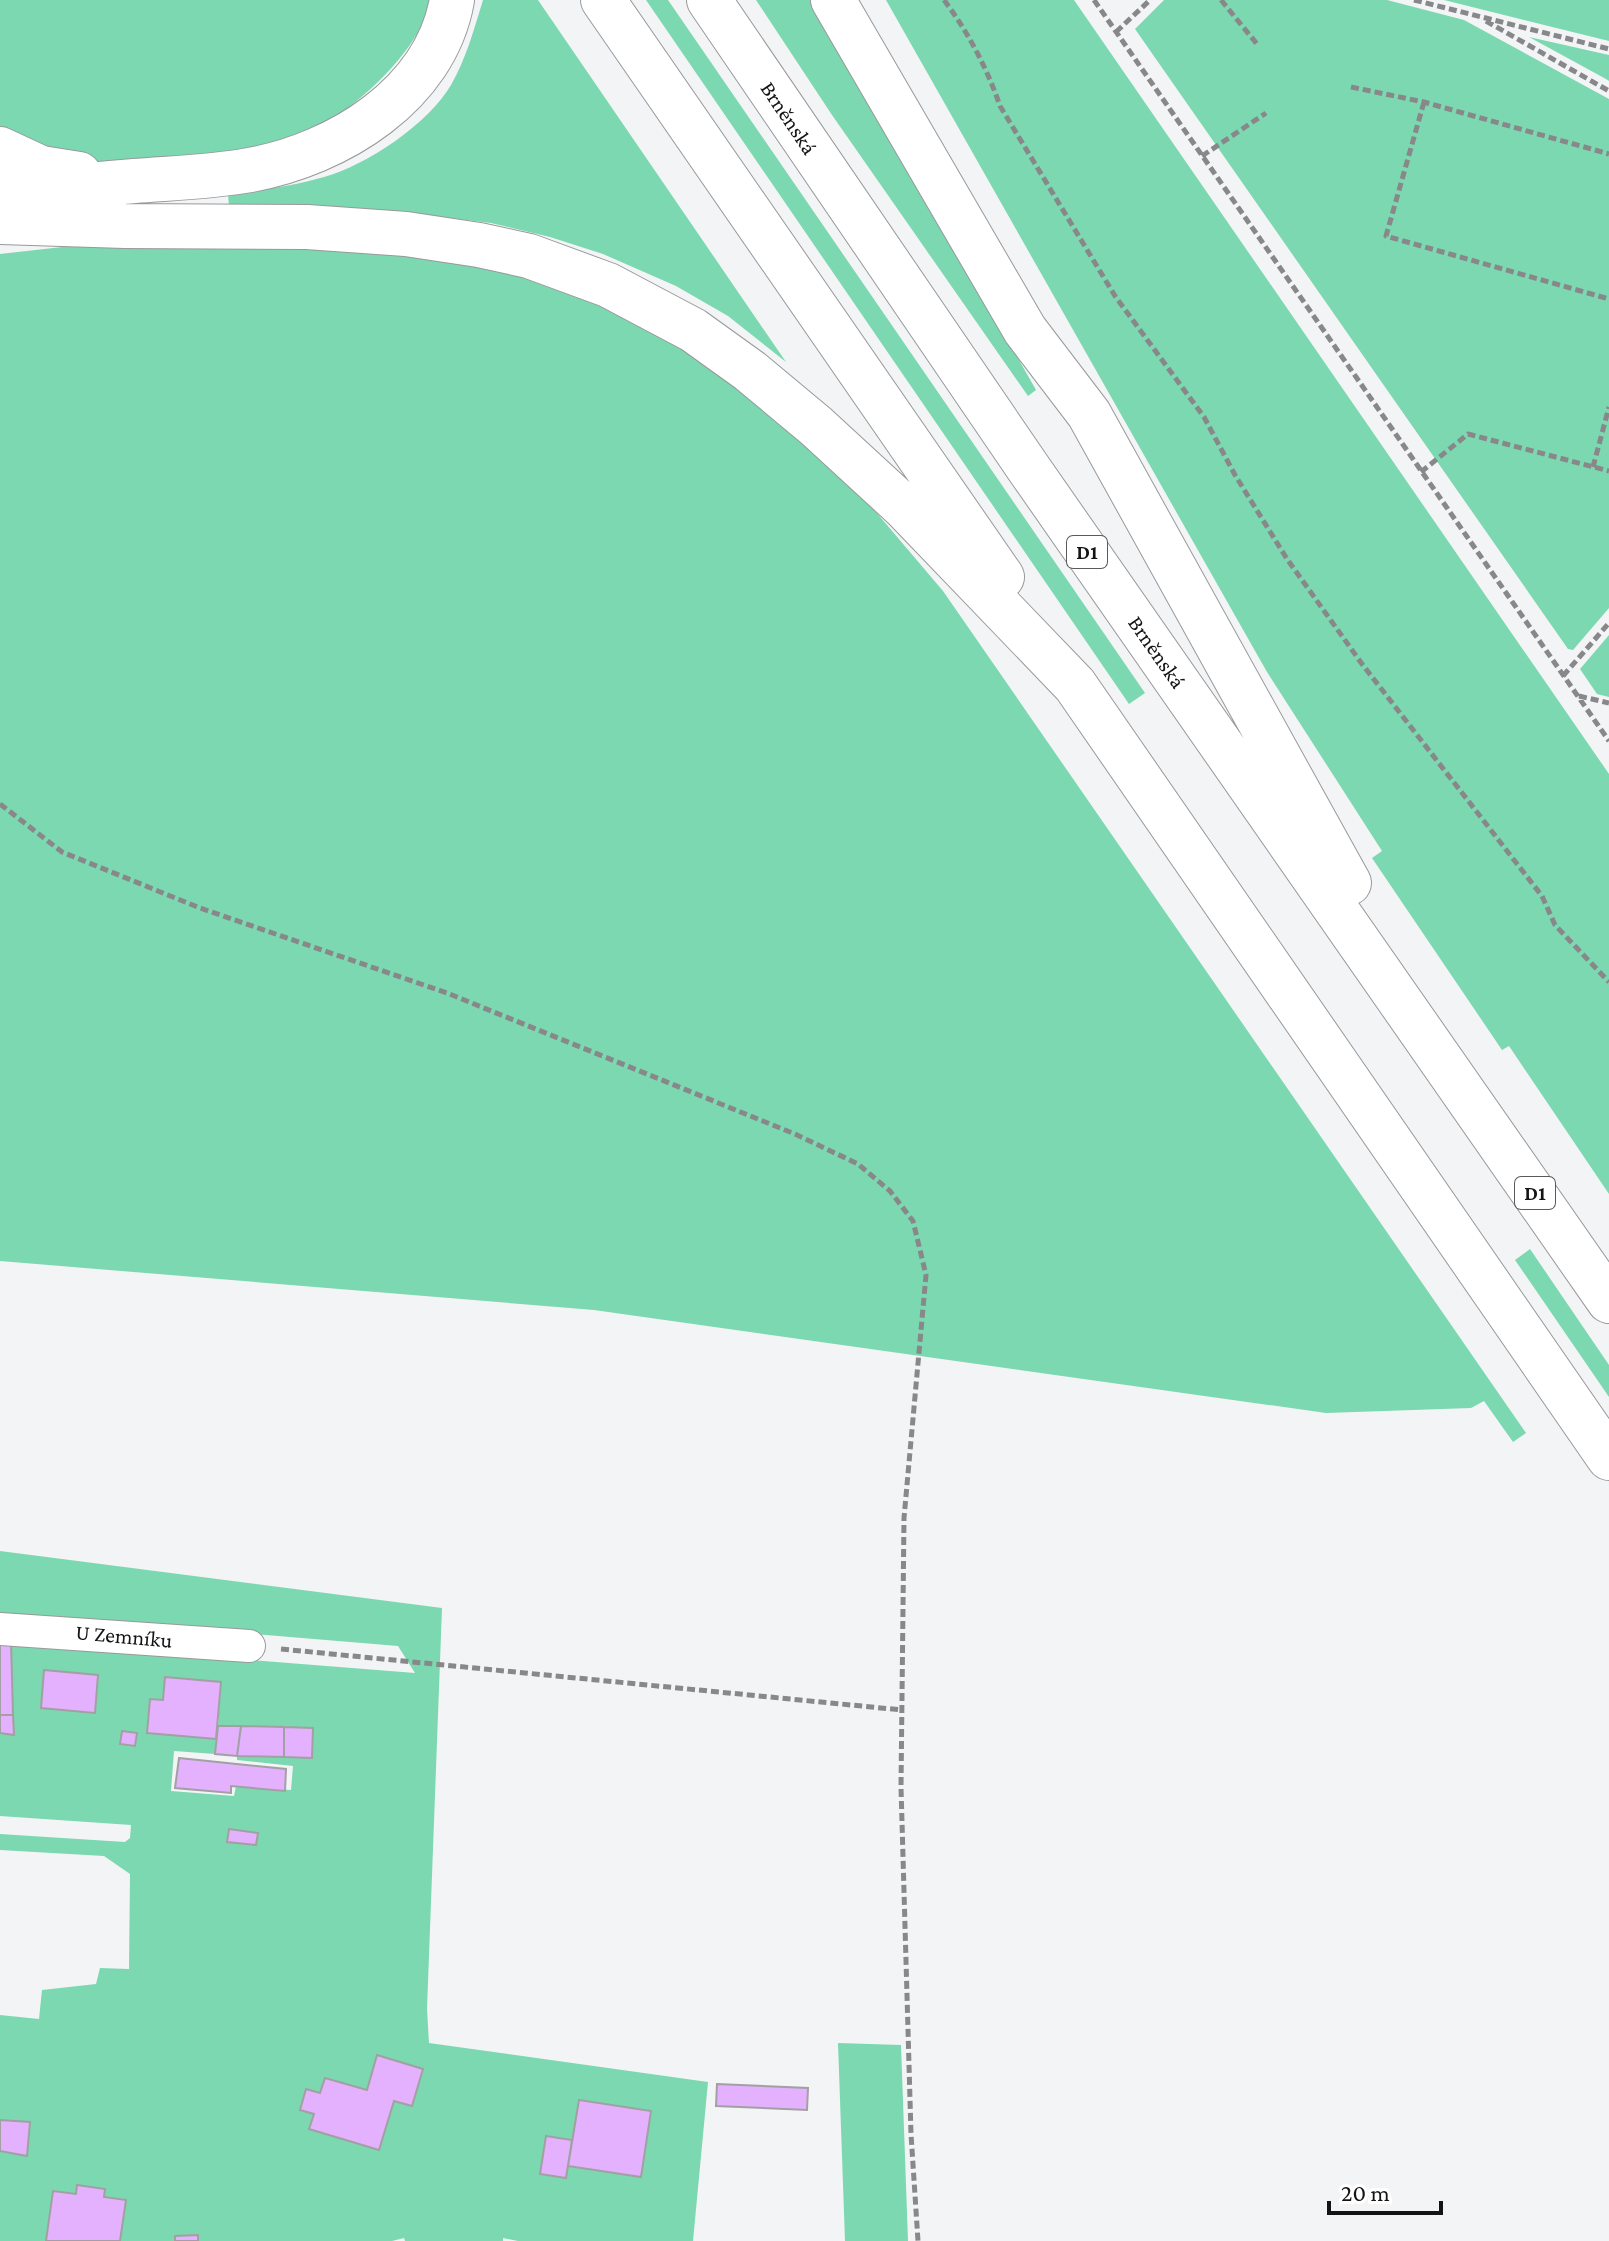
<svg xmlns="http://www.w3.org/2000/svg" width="1609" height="2241" viewBox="0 0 1609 2241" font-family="'Crimson Pro',serif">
  <rect width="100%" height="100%" fill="#f3f4f6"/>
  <path fill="#7cd8b0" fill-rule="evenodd" d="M0 0H433C416 57 343 123 287 142 247 156 202 155 160 158 127 161 88 166 56 156 37 149 18 138 0 130Z
    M483 0H538L786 362 728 316 676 286 603 254 550 237 491 223 433 216 229 206 228 195C260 190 293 186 324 177 367 165 428 124 451 85 466 59 474 29 483 0Z
    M646 0H668L1145 693 1129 704Z
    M756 0H815L1036 390 1028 396 832 115Z
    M886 0H1074L1609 774V1194L1509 1046 1502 1050 1372 858 1382 851 1267 672Z
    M1164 0H1387L1464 20 1609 99V608L1573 650 1568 649 1135 29Z
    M1444 0H1609V41Z
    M1529 37 1609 55V81L1606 79Z
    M255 246 325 247 461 261 551 282 648 324 759 402 870 505 943 591 1526 1433 1513 1442 1484 1401 1471 1408 1326 1413 594 1310 0 1261V254L62 247Z
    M1609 635V697L1597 694 1580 669Z
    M1530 1249 1609 1365V1397L1515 1260Z
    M0 1551 442 1608 427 2009 429 2043 708 2082 693 2241H518L503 2238V2241H405L404 2238 392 2241H198L197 2235 176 2236 175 2241H120L126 2201 104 2197 105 2189 77 2185 76 2194 53 2191 46 2241H0V2143L30 2122 0 2120V2015L39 2019 42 1990 96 1984 100 1968 129 1969 130 1874 104 1856 0 1850V1834L125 1842 130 1838 131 1825 0 1816V1733L13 1734 11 1641 415 1673 398 1646 0 1613ZM98 1675 95 1713 41 1708ZM165 1677 221 1682 218 1726 313 1728 312 1758 237 1756V1760L293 1766 291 1790 236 1786 234 1796 171 1791 174 1751 215 1754 216 1739 148 1733 150 1699 163 1700ZM229 1830 258 1833 256 1845 228 1842ZM325 2078 412 2106 394 2101 379 2150 310 2129 314 2114 300 2110 320 2093ZM579 2100 651 2111 641 2177 568 2166 565 2178 540 2173 547 2136 572 2140Z
    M838 2043 901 2045 908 2241H845Z"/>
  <path fill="#e3b1fe" stroke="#a2a0a2" stroke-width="2" d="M0 1641H11L13 1715H0Z
    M44 1670 98 1675 95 1713 41 1708Z
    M165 1677 221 1682 216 1739 147 1733 150 1699 163 1700Z
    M0 1715H13L14 1735 0 1733Z
    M218 1726H241L237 1756 215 1754Z
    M241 1726 284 1727V1757L237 1756Z
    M284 1727 313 1728 312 1758 284 1757Z
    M122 1731 137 1733 135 1746 120 1744Z
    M179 1758 286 1769 285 1791 231 1786V1793L175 1788Z
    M229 1829 258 1833 256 1845 227 1842Z
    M377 2055 423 2069 412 2106 394 2101 379 2150 309 2129 314 2114 300 2110 306 2089 320 2093 325 2078 367 2090Z
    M717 2084 808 2088 807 2110 716 2106Z
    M579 2100 651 2111 641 2177 568 2166Z
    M0 2120 30 2122 27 2156 0 2151Z
    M546 2136 572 2140 566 2178 540 2174Z
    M77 2185 105 2189 104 2197 126 2200 120 2241H46L53 2191 76 2194Z
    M198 2235V2241H175V2236Z"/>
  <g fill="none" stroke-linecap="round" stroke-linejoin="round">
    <defs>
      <path id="minor" d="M0 1629 249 1646"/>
      <path id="trunk" d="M603 0 1002 577
        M709 0 1029 469 1609 1301
        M833 0 1025 330 1089 414 1349 883
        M0 149 41 168 79 174
        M0 191C45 189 89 185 134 181 172 178 212 177 250 170 338 154 435 95 452 0
        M0 222 125 226 307 227 406 234 479 245 529 256 608 285 693 330 750 371 816 426 904 507 1075 685 1609 1458"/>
    </defs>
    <use href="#minor" stroke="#98999b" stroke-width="34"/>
    <use href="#trunk" stroke="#98999b" stroke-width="46"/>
    <path stroke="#88888a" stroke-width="5" stroke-dasharray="8 4" stroke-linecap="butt" d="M944 0C968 32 987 68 1000 106L1115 296 1204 417 1235 475 1287 559 1362 664 1542 896 1555 925 1609 982
      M1094 0 1609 741
      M1221 0 1257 44
      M1414 0 1609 49
      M1486 21 1609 91
      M1116 32 1150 0
      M1351 87 1424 102 1609 154
      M1424 102 1386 236 1609 299
      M1202 156 1266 113
      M1593 467 1609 407
      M1421 472 1468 434 1609 471
      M1563 676 1609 623
      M1579 696 1609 703
      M0 804 62 852 200 908 447 993 795 1134 858 1164 890 1191 913 1221 926 1275 904 1518 901 1787 911 2134 918 2241
      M281 1649 902 1710"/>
    <use href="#minor" stroke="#fff" stroke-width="32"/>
    <use href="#trunk" stroke="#fff" stroke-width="44"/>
  </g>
  <g text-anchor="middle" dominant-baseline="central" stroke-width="8" stroke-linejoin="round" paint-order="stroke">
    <g fill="#fff" stroke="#5a5a5b" stroke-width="2">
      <rect x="1067" y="536" width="40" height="32" rx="6"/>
      <rect x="1515" y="1177" width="40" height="32" rx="6"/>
    </g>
    <g font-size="20" font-weight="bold" fill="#141415">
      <text x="1087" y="552">D1</text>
      <text x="1535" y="1193">D1</text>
    </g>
    <g font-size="22" fill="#141415" stroke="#fff">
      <text transform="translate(789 118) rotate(56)">Brněnská</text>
      <text transform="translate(1157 652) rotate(55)">Brněnská</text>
      <text transform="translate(124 1636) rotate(5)">U Zemníku</text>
    </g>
  </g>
  <path d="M1329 2201v12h112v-12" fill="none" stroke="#141415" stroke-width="4"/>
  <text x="1341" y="2201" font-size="24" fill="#141415" stroke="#ffffff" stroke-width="6" paint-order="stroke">20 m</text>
</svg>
